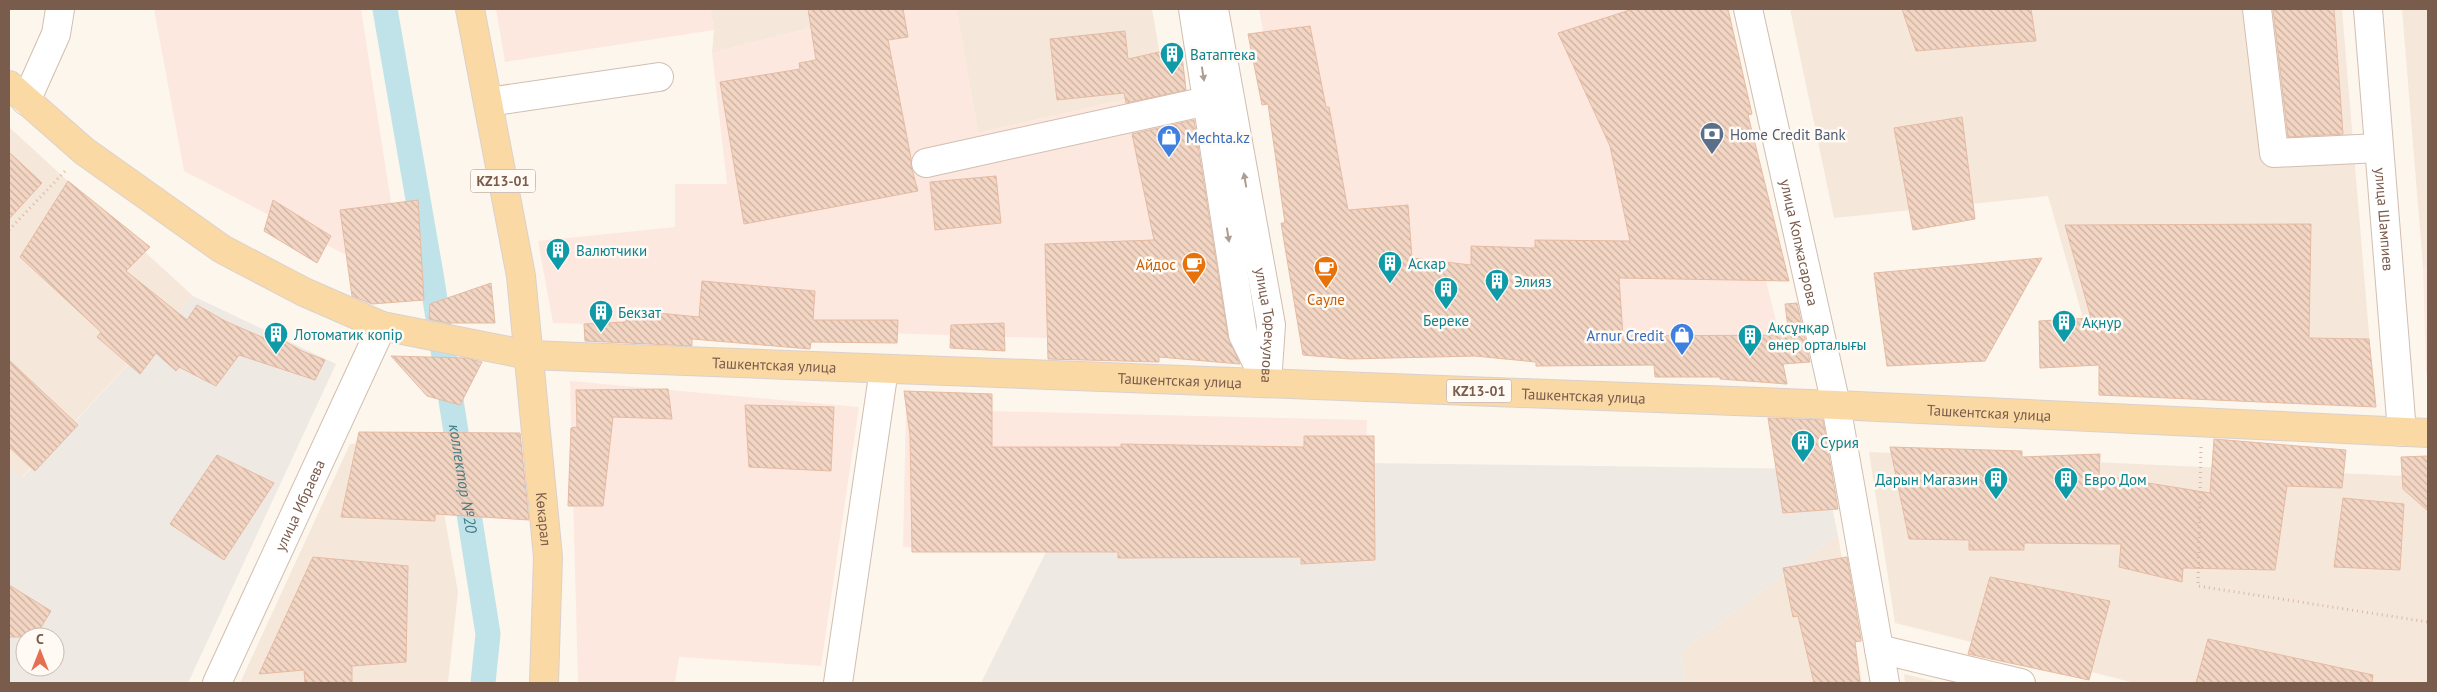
<svg xmlns="http://www.w3.org/2000/svg" width="2437" height="692" viewBox="0 0 2437 692" font-family="'PT Sans',sans-serif">
  <defs>
    <pattern id="building-back-hatch" width="6" height="6" patternUnits="userSpaceOnUse" patternTransform="scale(1.25)"><rect width="6" height="6" fill="#f3d5c3"/><path d="M-1 5l2 2M0 0l6 6M5-1l2 2" fill="none" stroke="#cab0a1"/></pattern>
  </defs>
  <rect width="100%" height="100%" fill="#fdf6ec"/>
  <path fill="#f5e8da" d="M710 9H883L712 53 714 30Z
    M956 9H1152L1166 90 978 133Z
    M1790 9H2342L2371 358 2091 346 2048 196 1834 218Z
    M2402 9H2428V267H2423Z
    M9 127 193 296 21 478 9 466Z
    M430 433 458 592 448 683H240L350 444Z
    M1869 452 2428 477V683H2135L1895 623Z
    M1838 535 1862 683H1685L1681 652Z
    M1904 674 1941 683H1905Z"/>
  <path fill="#fde8e0" d="M154 9H361L402 273 344 254 184 171Z
    M496 9H710L714 30 505 62Z
    M883 9H956L978 133 1166 90 1209 343 553 323 538 241 675 227V184H727L712 53Z
    M1259 9H1700L1782 346 1314 318Z
    M2423 267H2428V375L2426 374Z
    M570 381 859 407 821 666 679 657 675 683H578Z
    M906 409 1367 420 1364 558 903 547Z"/>
  <path fill="#efe9e4" fill-rule="evenodd" d="M193 296 336 364 188 683H9V466L22 478ZM25 637H55V667H25Z
    M1366 463 1824 469 1838 535 1681 652 1685 683H981L1047 550Z"/>
  <g fill="none" stroke-linecap="round" stroke-linejoin="round">
    <path stroke="#bfe3e8" stroke-width="25" id="s1" d="M385 9 431 274 488 634 483 683"/>
  </g>
  <path fill="url(#building-back-hatch)" stroke="#e6bba3" d="M808 9H903L908 37 888 40 911 158V166L918 191 744 224 720 82 800 69 799 63 816 60Z
    M1633 9H1728L1752 114 1748 115 1789 281 1619 278 1623 336 1789 335 1785 304 1797 303 1810 362 1783 364 1787 384 1720 379V377H1655L1654 365 1536 366V362L1475 356 1350 359 1303 355 1281 223H1285L1268 104 1262 105 1248 34 1310 26 1326 107H1329L1348 210 1408 205 1412 258 1471 265V246L1535 248V240L1630 241 1610 146 1558 33Z
    M1902 9H2031L2036 41 1916 51Z
    M2273 9H2334L2343 134 2288 137Z
    M1125 31 1128 59 1181 47 1186 90 1126 103 1124 93 1057 100 1050 39Z
    M1962 117 1975 219 1913 230 1894 128Z
    M1194 120 1228 337 1240 364 1159 357V362L1048 359 1045 244 1154 240 1132 134Z
    M9 152 42 183 9 219Z
    M996 176 1001 223 935 230 930 182Z
    M68 181 150 247 126 271 187 320 197 305 225 321 264 338 267 331 302 351 325 360 315 380 239 355 216 386 179 367 176 371 156 353 140 374 97 337 101 332 20 257Z
    M273 200 331 236 317 263 264 231Z
    M418 200 424 300 372 304 352 296 340 210Z
    M2311 224 2309 338 2369 339 2376 407 2099 395V365L2040 368 2039 321 2091 318 2065 225Z
    M2042 258 1985 361 1887 366 1874 273Z
    M702 281 815 291 813 320H898L897 343 811 342 810 349 692 339V346L585 341 584 324 626 322 627 310 699 317Z
    M491 283 495 323H449L429 319 430 304Z
    M1004 323 1005 351 950 348 951 325Z
    M391 356 466 358 482 362 460 405 427 396Z
    M9 360 78 425 35 471 9 447Z
    M668 389 672 419 613 417 603 506H568L571 428 577 427 576 390Z
    M904 391 992 394V447H1121V444L1304 447V436H1374L1375 560 1301 564V557L1118 558V552H912L910 435Z
    M745 405 834 407 831 471 749 467Z
    M1768 418 1823 420 1838 509 1783 513Z
    M359 432 520 433 529 520 435 514V521L341 517Z
    M2214 439 2346 450 2342 488 2287 486 2275 570 2183 568 2182 582 2119 567 2121 544 2024 543V550H1969V540L1909 539 1890 447 2022 451V457L2100 454 2099 475 2210 493Z
    M217 455 274 483 224 560 170 524Z
    M2428 456V511L2403 489 2401 457Z
    M2343 498 2404 504 2400 570 2334 567Z
    M313 557 408 566 406 662 352 666V683H305L304 670 259 674Z
    M1847 557 1861 639V641L1855 642 1860 683H1814L1798 616 1793 617 1783 568Z
    M1990 577 2110 601 2089 680 1968 654Z
    M9 585 51 611 35 637H9Z
    M2208 639 2373 675 2372 683H2196Z"/>
  <g fill="none" stroke-linecap="round" stroke-linejoin="round">
    <defs>
      <g id="minor">
        <path d="M1193 9 1243 335 1267 383"/>
        <path id="s2" d="M1214 9 1271 325 1267 383"/>
        <path id="s3" d="M1748 9 1836 405 1885 683"/>
        <path d="M2257 9 2274 153 2379 148"/>
        <path id="s4" d="M2368 9 2402 432"/>
        <path d="M26 101 56 34 60 9"/>
        <path d="M488 102 659 77"/>
        <path d="M926 163 1207 101"/>
        <path d="M1879 649 2021 683"/>
        <path id="s5" d="M217 683 382 326"/>
        <path d="M838 683 884 369"/>
      </g>
      <g id="major">
        <path id="s6" d="M470 9 521 276 548 557 544 683"/>
        <path id="s7" d="M9 85 84 151 222 249 304 292 382 326 529 355 1836 405 2428 433"/>
      </g>
    </defs>
    <use href="#minor" stroke="#d1beb0" stroke-width="30"/>
    <use href="#major" stroke="#dad1cd" stroke-width="30"/>
    <path stroke="#d9b8a5" stroke-width="3" stroke-dasharray="1 4" stroke-linecap="butt" d="M9 230 67 169
      M2201 447 2198 586 2428 622"/>
    <use href="#minor" stroke="#fff" stroke-width="28"/>
    <use href="#major" stroke="#fbd9a5" stroke-width="28"/>
  </g>
  <defs><path id="oneway-solid" d="M-6-.8H1V-3.2L6.5 0L1 3.2V.8H-6Z" transform="scale(1.25)"/></defs>
  <g fill="#af9d94">
    <use href="#oneway-solid" transform="translate(1203 74) rotate(81)"/>
    <use href="#oneway-solid" transform="translate(1245 180) rotate(-100)"/>
    <use href="#oneway-solid" transform="translate(1228 235) rotate(81)"/>
  </g>
  <defs>
    <symbol id="building-pin" viewBox="-11 -11 22 30"><path d="M0 17L-7.5 6A9.5 9.5 0 1 1 7.5 6Z" fill="#0f9aa8" stroke="#fffaf3"/><path d="M-4-6H4V6H1V3H-1V6H-4ZM-2.5-4.3h1.7v1.8h-1.7ZM.8-4.3h1.7v1.8H.8ZM-2.5-1h1.7V.8h-1.7ZM.8-1h1.7V.8H.8Z" fill="#fff"/></symbol>
    <symbol id="bank-pin" viewBox="-11 -11 22 30"><path d="M0 17L-7.5 6A9.5 9.5 0 1 1 7.5 6Z" fill="#5c6f8a" stroke="#fffaf3"/><path d="M-6-4H6V4H-6ZM0-2.3a2.3 2.3 0 1 0 0 4.6a2.3 2.3 0 1 0 0-4.6Z" fill="#fff"/></symbol>
    <symbol id="shop-pin" viewBox="-11 -11 22 30"><path d="M0 17L-7.5 6A9.5 9.5 0 1 1 7.5 6Z" fill="#3f7fe0" stroke="#fffaf3"/><path d="M-5-2.5h2.3a2.7 3.5 0 0 1 5.4 0H5L5.5 6h-11ZM-1.5-2.5h3a1.5 2.3 0 0 0-3 0Z" fill="#fff"/></symbol>
    <symbol id="cafe-pin" viewBox="-11 -11 22 30"><path d="M0 17L-7.5 6A9.5 9.5 0 1 1 7.5 6Z" fill="#e8710a" stroke="#fffaf3"/><path d="M-5.5-4.5H6V0H3Q3 3.5 0 3.5H-2.5Q-5.5 3.5-5.5 0ZM3-3.2v2h1.7v-2ZM-6 4.5H4V6H-6Z" fill="#fff"/></symbol>
  </defs>
  <g fill-rule="evenodd">
    <use href="#building-pin" x="1158" y="40" width="28" height="38"/>
    <use href="#bank-pin" x="1698" y="120" width="28" height="38"/>
    <use href="#shop-pin" x="1155" y="123" width="28" height="38"/>
    <use href="#building-pin" x="544" y="236" width="28" height="38"/>
    <use href="#building-pin" x="1376" y="249" width="28" height="38"/>
    <use href="#cafe-pin" x="1180" y="250" width="28" height="38"/>
    <use href="#cafe-pin" x="1312" y="254" width="28" height="38"/>
    <use href="#building-pin" x="1483" y="267" width="28" height="38"/>
    <use href="#building-pin" x="1432" y="275" width="28" height="38"/>
    <use href="#building-pin" x="587" y="298" width="28" height="38"/>
    <use href="#building-pin" x="2050" y="308" width="28" height="38"/>
    <use href="#building-pin" x="262" y="320" width="28" height="38"/>
    <use href="#shop-pin" x="1668" y="321" width="28" height="38"/>
    <use href="#building-pin" x="1736" y="322" width="28" height="38"/>
    <use href="#building-pin" x="1789" y="428" width="28" height="38"/>
    <use href="#building-pin" x="1982" y="465" width="28" height="38"/>
    <use href="#building-pin" x="2052" y="465" width="28" height="38"/>
  </g>
  <g text-anchor="middle" dominant-baseline="central" stroke-width="5" stroke-linejoin="round" paint-order="stroke">
    <g fill="#fffaf3" stroke="#a28b7f" stroke-width="1">
      <rect x="470.5" y="169.5" width="65" height="23" rx="4"/>
      <rect x="1446.5" y="379.5" width="65" height="23" rx="4"/>
    </g>
    <g font-size="14" font-weight="bold" fill="#7a5c4d">
      <text x="503" y="181">KZ13-01</text>
      <text x="1479" y="391">KZ13-01</text>
    </g>
    <g font-size="15" fill="#0d838f" stroke="#fffaf3" text-anchor="start">
      <text x="1190" y="54">Ватаптека</text>
      <text x="576" y="250">Валютчики</text>
      <text x="1408" y="263">Аскар</text>
      <text x="1514" y="281">Элияз</text>
      <text x="618" y="312">Бекзат</text>
      <text x="1446" y="320" text-anchor="middle">Береке</text>
      <text x="2082" y="322">Ақнур</text>
      <text x="1768" y="327">Ақсұнқар<tspan x="1768" dy="17">өнер орталығы</tspan></text>
      <text x="294" y="334">Лотоматик копір</text>
      <text x="1820" y="442">Сурия</text>
      <text x="1978" y="479" text-anchor="end">Дарын Магазин</text>
      <text x="2084" y="479">Евро Дом</text>
    </g>
    <g font-size="15" fill="#4e5e75" stroke="#fffaf3" text-anchor="start">
      <text x="1730" y="134">Home Credit Bank</text>
    </g>
    <g font-size="15" fill="#366cbe" stroke="#fffaf3" text-anchor="start">
      <text x="1186" y="137">Mechta.kz</text>
      <text x="1664" y="335" text-anchor="end">Arnur Credit</text>
    </g>
    <g font-size="15" fill="#7a5c4d" stroke="#fffaf3">
      <text stroke="none"><textPath href="#s4" startOffset="211">улица Шампиев</textPath></text>
      <text stroke="none"><textPath href="#s3" startOffset="239">улица Копжасарова</textPath></text>
      <text stroke="none"><textPath href="#s2" startOffset="321">улица Торекулова</textPath></text>
      <text stroke="none"><textPath href="#s7" startOffset="842">Ташкентская улица</textPath></text>
      <text stroke="none"><textPath href="#s7" startOffset="1248">Ташкентская улица</textPath></text>
      <text stroke="none"><textPath href="#s7" startOffset="1652">Ташкентская улица</textPath></text>
      <text stroke="none"><textPath href="#s7" startOffset="2058">Ташкентская улица</textPath></text>
      <text stroke="none"><textPath href="#s5" startOffset="196">улица Ибраева</textPath></text>
      <text stroke="none"><textPath href="#s6" startOffset="516">Көкарал</textPath></text>
    </g>
    <g font-size="15" fill="#c56008" stroke="#fffaf3" text-anchor="end">
      <text x="1176" y="264">Айдос</text>
      <text x="1326" y="299" text-anchor="middle">Сауле</text>
    </g>
    <g font-size="16" font-style="italic" fill="#437c86" stroke="#fffaf3">
      <text stroke="none"><textPath href="#s1" startOffset="476">коллектор №20</textPath></text>
    </g>
  </g>
  <rect width="2437" height="692" fill="none" stroke="#7a5c4d" stroke-width="20"/>
  <g transform="translate(40 652)"><circle r="24" fill="#fffaf3" stroke="#cabbb1"/>
  <path d="M0-4L9 19L0 12L-9 19Z" fill="#e76f51"/>
  <text y="-8" font-size="14" font-weight="bold" text-anchor="middle" fill="#7a5c4d">С</text>
  </g>
</svg>
